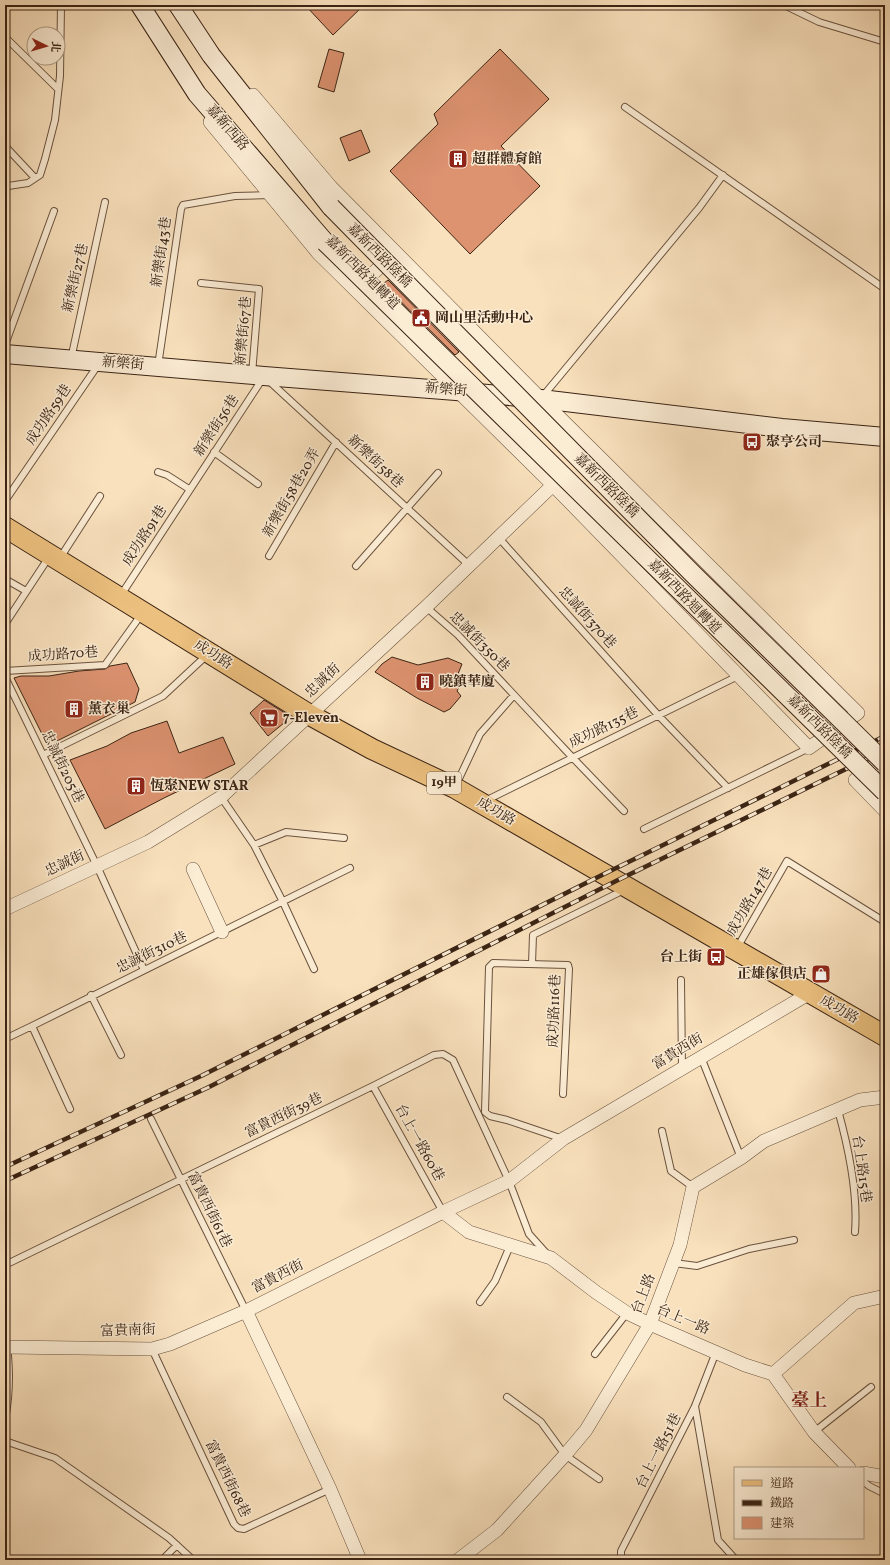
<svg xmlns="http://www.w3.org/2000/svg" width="890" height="1565" viewBox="0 0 890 1565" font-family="Vollkorn,'Noto Serif TC',serif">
  <rect width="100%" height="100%" fill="#f9e1bd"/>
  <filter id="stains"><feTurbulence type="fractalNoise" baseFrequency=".005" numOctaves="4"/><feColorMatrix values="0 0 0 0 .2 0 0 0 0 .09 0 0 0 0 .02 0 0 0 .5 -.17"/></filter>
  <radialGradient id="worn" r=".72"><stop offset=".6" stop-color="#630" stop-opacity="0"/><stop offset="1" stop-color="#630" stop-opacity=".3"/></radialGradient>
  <path fill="#dd9270" stroke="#3a2314" d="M305 5H364L333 35Z
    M329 49 344 53 334 92 318 87Z
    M500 49 549 99 501 146 540 186 470 254 390 171 438 124 434 114Z
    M361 130 370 152 349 161 340 138Z
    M388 280 459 352 455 355 383 284Z
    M392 657 418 665 448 658 462 664 456 679 460 685 457 691 461 696 450 709 444 712 417 698 375 672 382 664Z
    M127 663 139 689 135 702 55 742 44 738 14 678 21 676H49L79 671 105 669 110 666Z
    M264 700 285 713 284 723 268 736 250 713Z
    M167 721 179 753 223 737 235 764 164 798 105 829 70 760 107 746 131 733Z"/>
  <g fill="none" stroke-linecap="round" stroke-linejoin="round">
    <defs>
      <path id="lane" d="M784 5 819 22 885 42
        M5 37 58 89
        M625 107 885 289
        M5 146 35 178
        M8 186 28 183 40 175 45 159 55 120 60 76 61 5
        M201 283 259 289 252 374
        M5 345 54 211
        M71 359 105 202
        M158 366 181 209 183 205 235 196 270 195
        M269 381 470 566
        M543 396 699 208 723 175
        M214 452 258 484
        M158 472 167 475 189 489
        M5 501 98 365
        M498 537 658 715 728 788
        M269 556 336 442
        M60 558 100 496
        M356 566 438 473
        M5 579 26 591
        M121 595 263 378
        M426 607 458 635 572 757 624 811
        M5 624 49 557
        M5 671 105 665 141 615
        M5 677 97 866 144 970
        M43 755 163 696 207 655
        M456 785 480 734 514 695
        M221 797 254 845 283 902 314 969
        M485 801 738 676
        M644 829 809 748
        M254 845 286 832 344 838
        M737 948 787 861 885 922
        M532 964 533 935 624 890
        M681 980 682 1069
        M91 995 121 1055
        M32 1026 350 868
        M5 1039 32 1026 70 1109
        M701 1057 741 1158
        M373 1086 443 1212
        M838 1110C848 1146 858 1193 855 1232
        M151 1119 246 1311
        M662 1131 671 1171 693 1187
        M563 1139 507 1120 490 1116 485 1112 489 967 493 963 568 965 569 969 563 1094
        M674 1263 697 1266 749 1249 794 1240
        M5 1265 373 1086 434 1055 443 1054 453 1060 509 1181 529 1234 547 1254
        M480 1302 495 1281 510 1246
        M5 1334C10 1361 10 1393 5 1420
        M152 1349 234 1524 238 1528 244 1529 330 1489
        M595 1354 627 1313
        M507 1397 541 1422 565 1455 599 1479
        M695 1406 718 1540 736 1560
        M814 1432 871 1387
        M5 1441 55 1458 169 1538 193 1560
        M863 1481 869 1486 885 1494
        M162 1560 177 1545
        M621 1560V1551L695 1406 716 1352"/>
      <path id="street" d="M210 122 318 253 553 485 809 748 858 713 541 399 331 187 253 95
        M359 287 391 256
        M885 758 855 780 885 811
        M193 869 222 932
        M5 909 148 842 221 797 426 607 553 485
        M443 1212 469 1232 551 1258 597 1293 627 1313 650 1324 745 1365 773 1374 854 1303 885 1296
        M246 1311 330 1489 360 1560
        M5 1347 152 1349 170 1344 246 1311 443 1212 509 1181 563 1139 810 993
        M773 1374 814 1432 849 1468
        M863 1473 885 1477
        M458 1560 497 1530 565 1455 586 1430 650 1324 680 1245 693 1187 741 1158 764 1141 860 1100 885 1097"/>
      <path id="secondary" d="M140 5 197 94 325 242
        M178 5 211 55 331 207
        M5 354 264 376 456 391 541 399 782 428 885 437"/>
      <path id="primary" d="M5 527 310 715 372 749 455 788 885 1036"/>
    </defs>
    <use href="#lane" stroke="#6a523e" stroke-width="8"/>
    <use href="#street" stroke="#6a523e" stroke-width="14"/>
    <use href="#secondary" stroke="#3a2314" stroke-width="20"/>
    <use href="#primary" stroke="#3a2314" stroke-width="22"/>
    <use href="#lane" stroke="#fbecd4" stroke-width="6"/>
    <use href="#street" stroke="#fbecd4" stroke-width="13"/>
    <use href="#secondary" stroke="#fbecd4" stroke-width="18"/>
    <use href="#primary" stroke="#ecc07e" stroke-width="20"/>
    <defs>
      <path id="rail" d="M5 1167 201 1076 604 874 885 736
        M5 1181 207 1088 616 881 885 750"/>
    </defs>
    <use href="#rail" stroke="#3a2314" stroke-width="4.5"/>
    <use href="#rail" stroke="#fbecd4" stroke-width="3" stroke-dasharray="9" stroke-linecap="butt"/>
    <defs>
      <path id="secondary-bridge" d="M331 207 693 574 885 763
        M325 242 885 792"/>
    </defs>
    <use href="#secondary-bridge" stroke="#3a2314" stroke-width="20" stroke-linecap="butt"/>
    <use href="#secondary-bridge" stroke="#fbecd4" stroke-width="18"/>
  </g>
  <defs>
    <symbol id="building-square" viewBox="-11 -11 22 22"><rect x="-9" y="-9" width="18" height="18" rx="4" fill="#8f2418" stroke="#fbecd4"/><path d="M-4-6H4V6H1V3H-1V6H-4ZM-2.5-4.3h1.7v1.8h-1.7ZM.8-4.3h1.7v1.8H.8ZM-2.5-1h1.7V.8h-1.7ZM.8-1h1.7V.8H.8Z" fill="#fff"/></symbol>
    <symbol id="civic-square" viewBox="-11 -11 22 22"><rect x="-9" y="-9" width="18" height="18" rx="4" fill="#8f2418" stroke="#fbecd4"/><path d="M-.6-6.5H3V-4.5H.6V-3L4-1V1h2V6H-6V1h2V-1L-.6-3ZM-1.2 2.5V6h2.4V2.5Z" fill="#fff"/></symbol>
    <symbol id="bus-square" viewBox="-11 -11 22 22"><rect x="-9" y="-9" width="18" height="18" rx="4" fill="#8f2418" stroke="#fbecd4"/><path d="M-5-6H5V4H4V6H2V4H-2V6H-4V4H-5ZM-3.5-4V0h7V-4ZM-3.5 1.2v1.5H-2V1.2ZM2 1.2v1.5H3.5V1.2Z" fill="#fff"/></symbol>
    <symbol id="supermarket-square" viewBox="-11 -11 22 22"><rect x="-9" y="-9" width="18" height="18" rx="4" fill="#8f2418" stroke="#fbecd4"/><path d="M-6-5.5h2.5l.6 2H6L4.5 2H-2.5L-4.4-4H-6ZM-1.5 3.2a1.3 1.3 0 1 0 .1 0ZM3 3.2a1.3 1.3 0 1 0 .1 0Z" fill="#fff"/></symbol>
    <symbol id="shop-square" viewBox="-11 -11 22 22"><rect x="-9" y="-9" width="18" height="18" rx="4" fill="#8f2418" stroke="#fbecd4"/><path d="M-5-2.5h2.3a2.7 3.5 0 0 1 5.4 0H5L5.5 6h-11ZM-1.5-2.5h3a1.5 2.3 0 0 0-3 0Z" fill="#fff"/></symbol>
  </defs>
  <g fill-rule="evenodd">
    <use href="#building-square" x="447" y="148" width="22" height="22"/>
    <use href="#civic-square" x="410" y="307" width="22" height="22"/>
    <use href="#bus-square" x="741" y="431" width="22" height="22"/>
    <use href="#building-square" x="414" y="671" width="22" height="22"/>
    <use href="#building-square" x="63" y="698" width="22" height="22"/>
    <use href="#supermarket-square" x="258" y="707" width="22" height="22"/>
    <use href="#building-square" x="125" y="775" width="22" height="22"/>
    <use href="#bus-square" x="705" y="946" width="22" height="22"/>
    <use href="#shop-square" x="810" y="963" width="22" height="22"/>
  </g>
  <g text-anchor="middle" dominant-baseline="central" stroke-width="3" stroke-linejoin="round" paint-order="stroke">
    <rect fill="#fbecd4" stroke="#745f4e" stroke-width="1" x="427" y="772" width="34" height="22" rx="3"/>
    <g font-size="13" font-weight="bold" fill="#3a2314">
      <text x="444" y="783">19甲</text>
    </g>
    <g font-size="14" fill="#3a2314" stroke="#fbecd4">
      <text transform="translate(227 128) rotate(49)">嘉新西路</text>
      <text transform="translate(162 252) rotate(-82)">新樂街43巷</text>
      <text transform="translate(379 256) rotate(45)">嘉新西路陸橋</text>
      <text transform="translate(362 273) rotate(45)">嘉新西路迴轉道</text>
      <text transform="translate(76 278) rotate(-77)">新樂街27巷</text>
      <text transform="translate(244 331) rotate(-85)">新樂街67巷</text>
      <text transform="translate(123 364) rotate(5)">新樂街</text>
      <text transform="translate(446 390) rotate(5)">新樂街</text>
      <text transform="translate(49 415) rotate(-56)">成功路59巷</text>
      <text transform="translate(217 426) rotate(-57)">新樂街56巷</text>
      <text transform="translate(375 462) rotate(43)">新樂街58巷</text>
      <text transform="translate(606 486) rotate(45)">嘉新西路陸橋</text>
      <text transform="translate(292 493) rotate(-60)">新樂街58巷20弄</text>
      <text transform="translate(145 536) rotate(-57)">成功路91巷</text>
      <text transform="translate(684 597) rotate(46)">嘉新西路迴轉道</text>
      <text transform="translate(587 618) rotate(48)">忠誠街370巷</text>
      <text transform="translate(479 642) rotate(45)">忠誠街350巷</text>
      <text transform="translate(63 655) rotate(-4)">成功路70巷</text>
      <text transform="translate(213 655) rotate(32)">成功路</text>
      <text transform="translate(323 681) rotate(-43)">忠誠街</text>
      <text transform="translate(819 727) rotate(45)">嘉新西路陸橋</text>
      <text transform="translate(604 728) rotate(-26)">成功路135巷</text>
      <text transform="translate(62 767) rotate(64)">忠誠街205巷</text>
      <text transform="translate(496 812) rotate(30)">成功路</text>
      <text transform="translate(65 864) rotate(-25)">忠誠街</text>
      <text transform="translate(750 902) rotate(-60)">成功路147巷</text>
      <text transform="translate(152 953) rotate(-26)">忠誠街310巷</text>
      <text transform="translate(839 1010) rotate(30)">成功路</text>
      <text transform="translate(555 1011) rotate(-88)">成功路116巷</text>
      <text transform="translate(678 1052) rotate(-31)">富貴西街</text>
      <text transform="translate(284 1116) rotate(-26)">富貴西街39巷</text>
      <text transform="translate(419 1143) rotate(61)">台上一路60巷</text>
      <text transform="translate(861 1169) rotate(82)">台上路15巷</text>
      <text transform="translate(209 1210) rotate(64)">富貴西街61巷</text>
      <text transform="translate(278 1277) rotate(-27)">富貴西街</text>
      <text transform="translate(644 1294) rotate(-69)">台上路</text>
      <text transform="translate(683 1320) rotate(23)">台上一路</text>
      <text transform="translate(128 1331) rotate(-2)">富貴南街</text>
      <text transform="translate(659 1451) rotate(-63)">台上一路51巷</text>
      <text transform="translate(227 1479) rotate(64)">富貴西街68巷</text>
    </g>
    <g font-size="14" font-weight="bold" fill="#3a2314" stroke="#fbecd4" text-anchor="start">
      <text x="472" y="159">超群體育館</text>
      <text x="435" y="318">岡山里活動中心</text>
      <text x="766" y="442">聚亨公司</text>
      <text x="439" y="682">曉鎮華廈</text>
      <text x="88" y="709">薰衣巢</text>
      <text x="283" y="718">7-Eleven</text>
      <text x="150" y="786">恆聚NEW STAR</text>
      <text x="702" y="957" text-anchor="end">台上街</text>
      <text x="807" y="974" text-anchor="end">正雄傢俱店</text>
    </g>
    <g font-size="18" font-weight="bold" fill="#7a1f14" stroke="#fbecd4">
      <text x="809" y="1401">臺上</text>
    </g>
  </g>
  <rect width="890" height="1565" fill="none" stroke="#f9e1bd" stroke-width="20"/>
  <rect x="6" y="6" width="878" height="1553" fill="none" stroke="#3a2314" stroke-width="2"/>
  <rect x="10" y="10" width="870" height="1545" fill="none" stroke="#3a2314"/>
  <rect x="734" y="1467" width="130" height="72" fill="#fbecd4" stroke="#ae9c87"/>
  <rect x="742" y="1480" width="20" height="6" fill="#ecc07e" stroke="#ae9c87"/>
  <text x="770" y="1487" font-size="12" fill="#3a2314">道路</text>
  <rect x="742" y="1500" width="20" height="6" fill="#3a2314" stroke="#ae9c87"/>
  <text x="770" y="1507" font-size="12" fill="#3a2314">鐵路</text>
  <rect x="742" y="1517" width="20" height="12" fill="#dd9270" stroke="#ae9c87"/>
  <text x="770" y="1527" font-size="12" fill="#3a2314">建築</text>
  <g transform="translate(46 46) rotate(95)"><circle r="19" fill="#fbecd4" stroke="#ae9c87"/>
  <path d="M0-3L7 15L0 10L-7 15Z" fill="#8f2418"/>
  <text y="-6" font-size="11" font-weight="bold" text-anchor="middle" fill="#3a2314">北</text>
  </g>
  <rect width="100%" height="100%" filter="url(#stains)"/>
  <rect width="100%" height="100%" fill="url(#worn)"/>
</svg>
